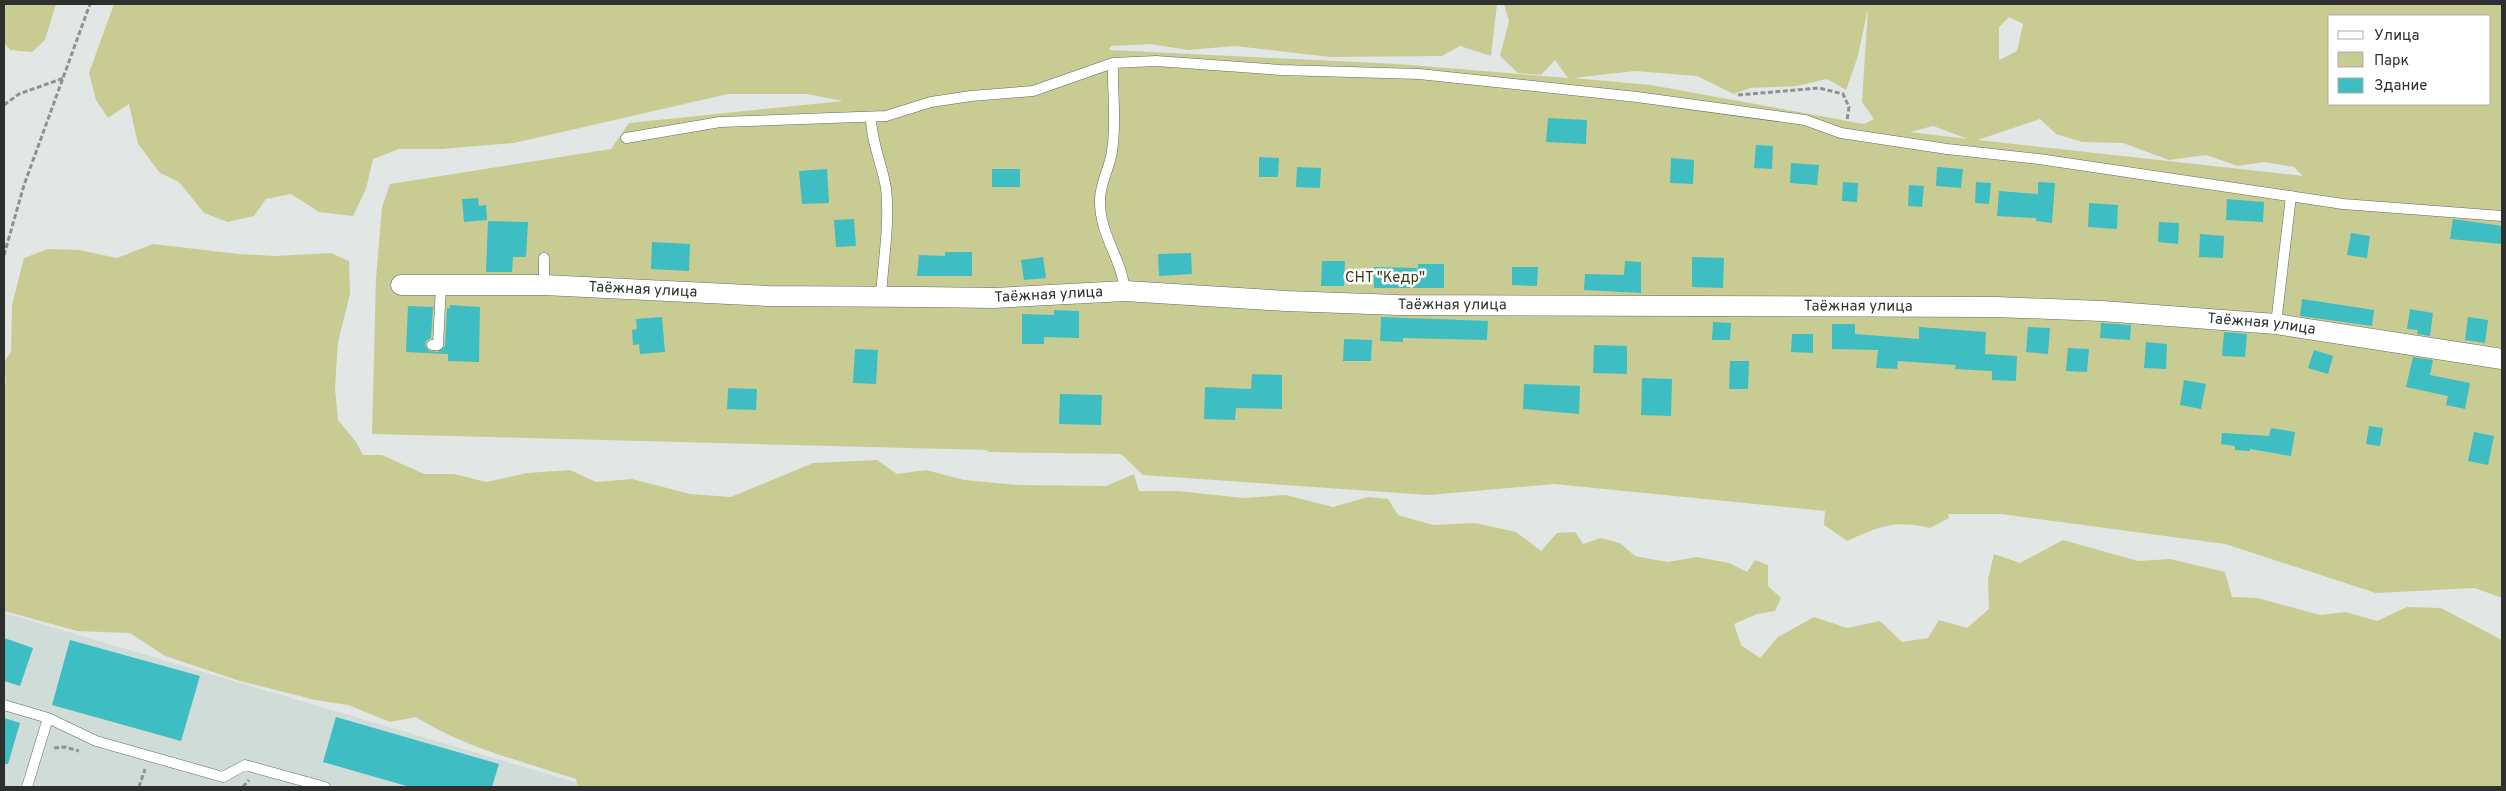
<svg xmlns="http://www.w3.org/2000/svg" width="2506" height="791" viewBox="0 0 2506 791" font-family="Overpass,sans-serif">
  <rect width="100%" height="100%" fill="#e2e7e5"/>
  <path fill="#cfdcd7" d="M4 613 592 787H4Z"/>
  <path fill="#c9cc92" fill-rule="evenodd" d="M4 4H56L45 40 32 52 10 50 4 43Z
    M114 4H1497L1491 56 1460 46 1442 56 1330 57 1235 46 1188 50 1150 44 1111 46 1109 50 1398 64 1568 78 1555 60 1541 75 1518 73 1500 56 1509 21 1504 4H2502V598L2475 588 2376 593 2225 544 2001 514H1948L1949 518 1930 528C1896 519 1877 527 1847 541L1824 525 1825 511 1554 484 1429 495 1143 475 1121 454 989 452 987 450 372 434 376 278 382 207 390 184 611 149 629 123 843 101 807 94H728L514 143 442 149H399L373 159 366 189 353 216 319 212 291 194 266 199 254 216 228 222 204 213 179 182 160 173 138 144 129 104 108 118 96 100 89 73ZM1868 8 1862 102 1874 119 1864 124 1651 85 1573 78 1635 71 1697 76 1734 94 1750 88 1797 86 1827 79 1846 90 1858 56ZM2330 16H2490V104H2330ZM2009 17 2023 24 2017 51 1999 60V27ZM2040 119 2056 134 2082 142 2123 143 2169 160 2206 155 2238 166 2264 162 2294 167 2303 176 1978 140ZM1933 126 1968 139 1910 132Z
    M153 244 239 254 275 256 331 253 349 261 350 294 338 342 335 387 338 420 356 442 363 455H382L424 474H454L486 482 527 473 570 470 596 482 632 479 690 494 731 497 813 463 877 460 897 474 926 470 964 480 1018 485 1106 486 1134 474 1139 491H1178L1243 498 1286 495 1333 507 1368 497 1388 499 1398 515 1433 525 1475 523 1516 532 1541 551 1557 533 1575 532 1583 544 1601 538 1620 543 1635 556 1667 562 1697 557 1729 563 1747 572 1755 560 1768 565V586L1781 598 1775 611 1757 614 1734 624 1741 645 1760 658 1778 637 1814 617 1847 628 1880 621 1902 642 1928 638 1939 620 1967 628 1989 609 1988 579 1994 554 2020 563 2063 540 2138 561 2170 559 2225 572 2232 597 2257 598 2320 615 2346 612 2377 621 2407 607 2441 608 2502 640V787H578L576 779C522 761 465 748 416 717L390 722 348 705 315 700 240 681 165 656 130 633 77 631 4 611V385L6 383 4 362 11 352 12 305 24 258 48 249 79 250 117 258Z"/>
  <path fill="#3ebdc3" d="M1548 118 1587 120 1586 144 1546 142Z
    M1756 145 1773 146 1772 169 1754 168Z
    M1259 157 1279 158 1278 177H1259Z
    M1671 158 1694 160 1693 184 1670 183Z
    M1791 163 1819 165 1817 185 1790 183Z
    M1297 167 1321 168 1320 188 1296 187Z
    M1937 167 1963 169 1961 188 1936 186Z
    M827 169 829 203 802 204 799 171Z
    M992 169H1020V187H992Z
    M1843 182 1858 183 1857 202 1842 201Z
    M1976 182 1991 183 1989 204 1975 203Z
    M2038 182 2055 183 2052 223 2036 221V218L1997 216 1999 191 2038 194Z
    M1909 185 1924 186 1922 207 1908 206Z
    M478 198 479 206 486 205 487 220 464 222 462 199Z
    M2227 199 2264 202 2263 222 2226 220Z
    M2089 203 2118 205 2117 229 2088 227Z
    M854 219 856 246 836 247 834 220Z
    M2453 219 2502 226V244L2450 239Z
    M488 221 528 222 526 257H513L512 272H486Z
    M2159 222 2179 223 2178 244 2158 242Z
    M2351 233 2370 236 2367 258 2347 255Z
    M2200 234 2224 236 2223 258 2199 257Z
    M652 242 690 244 689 271 651 269Z
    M945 252H972V276H917L919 255 945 256Z
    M1191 253 1192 274 1159 276 1158 254Z
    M1043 257 1046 278 1024 280 1021 260Z
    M1692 257 1724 258 1723 288 1692 287Z
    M1322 261H1345L1344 286H1321Z
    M1625 261 1641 262V293L1584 290 1585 274 1624 275Z
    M1418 264H1444V288H1374V267L1418 268Z
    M1512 267H1538L1537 286 1512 285Z
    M2302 299 2374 310 2372 326 2300 316Z
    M450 305 480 307 479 362 448 361V354L406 352 408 306 433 307 431 338 426 341 425 345 429 351 438 352 445 346 447 308H450Z
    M2410 309 2433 313 2430 336 2417 334 2418 330 2407 329Z
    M1054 310 1079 311V338L1044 337V344H1022V314L1054 315Z
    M662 317 665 352 640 354 639 344 633 345 632 330 637 329 636 319Z
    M1381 317 1488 321 1487 340 1403 338V342L1380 341Z
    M2468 317 2488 320 2485 343 2465 340Z
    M1713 322 1731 323 1730 340H1712Z
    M2101 323 2131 325 2130 340 2100 338Z
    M1832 324H1855V334L1919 339V327L1986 332 1985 354 2017 356 2016 381 1992 380V371L1955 369 1956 365 1898 361 1897 369 1876 368 1878 350 1832 349Z
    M2028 327 2050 328 2048 354 2026 352Z
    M2224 332 2247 334 2245 357 2222 356Z
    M1792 334H1813V353L1791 352Z
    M1344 339 1372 340 1371 361H1343Z
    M2146 342 2167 344 2166 369 2144 368Z
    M1594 345 1627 346V374L1593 373Z
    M2068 348 2089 349 2087 372 2066 371Z
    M855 349 878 350 876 384 853 383Z
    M2314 350 2333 356 2328 374 2308 368Z
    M2413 357 2433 360 2430 375 2470 383 2465 409 2446 405 2448 396 2406 387Z
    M1730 361H1749L1748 389H1729Z
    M1252 374 1282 375V409L1236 408 1235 420 1204 419 1205 387 1251 389Z
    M1642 378 1672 379 1671 416 1641 415Z
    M2184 380 2206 384 2201 409 2180 405Z
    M1524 384 1580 386 1579 414 1523 409Z
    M728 388 757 389 756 410 727 409Z
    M1060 394 1102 395 1101 425 1059 424Z
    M2369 426 2383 428 2380 446 2366 444Z
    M2271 428 2295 432 2291 456 2250 449V451L2235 450V446L2221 444 2222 433 2269 436Z
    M2474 432 2494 436 2488 465 2468 461Z
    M4 638 33 648 20 686 4 681Z
    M70 640 200 676 181 741 52 705Z
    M336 717 499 764 492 787H410L323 762Z
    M4 718 20 723 8 764H4Z"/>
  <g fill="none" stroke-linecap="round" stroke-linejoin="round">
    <defs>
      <path id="lane" d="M1113 63C1112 92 1117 122 1112 151 1110 168 1100 182 1100 200 1099 234 1122 259 1125 291
        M871 117C871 141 882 164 886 188 890 224 883 261 881 296
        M626 138 720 122 886 116 931 102 971 96 1033 91 1113 63 1156 61 1281 70 1419 74 1637 97 1805 120 1841 133 1947 149 2039 159 2343 204 2502 216
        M544 285V258
        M2276 324 2291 196
        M432 345H438L441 285
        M4 705 48 718 27 787
        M48 718 96 741 223 777 245 765 325 787"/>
      <g id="street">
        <path id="s1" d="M401 285H544L768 296 921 297 994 298 1125 291 1286 301 1398 305 1996 307 2102 311 2276 324 2502 359"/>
      </g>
    </defs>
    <use href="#lane" stroke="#646967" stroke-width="11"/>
    <use href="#street" stroke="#646967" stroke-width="21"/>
    <path stroke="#8e9290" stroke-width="3" stroke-dasharray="5 2.5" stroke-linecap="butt" d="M1738 95 1819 88 1843 94 1849 107 1847 120
      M4 105 19 94 64 78
      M4 255 24 185 90 4
      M54 748 65 747 79 751
      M139 787 145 769
      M243 787 249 780"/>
    <use href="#lane" stroke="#fff" stroke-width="10"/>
    <use href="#street" stroke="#fff" stroke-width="20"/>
  </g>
  <g text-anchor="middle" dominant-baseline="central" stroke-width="5" stroke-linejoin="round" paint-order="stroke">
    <g font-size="15" fill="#3b3b17" stroke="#fff">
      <text x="1385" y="278">СНТ "Кедр"</text>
    </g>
    <g font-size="15" fill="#2e302f" stroke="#fff">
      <text stroke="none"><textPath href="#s1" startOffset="242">Таёжная улица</textPath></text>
      <text stroke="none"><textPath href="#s1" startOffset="648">Таёжная улица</textPath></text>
      <text stroke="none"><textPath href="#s1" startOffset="1052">Таёжная улица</textPath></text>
      <text stroke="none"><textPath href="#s1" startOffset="1458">Таёжная улица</textPath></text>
      <text stroke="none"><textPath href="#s1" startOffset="1862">Таёжная улица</textPath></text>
    </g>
  </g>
  <rect width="2506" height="791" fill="none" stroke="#2e302f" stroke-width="10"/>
  <rect x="2328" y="15" width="162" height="90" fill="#ffffff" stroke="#abacac"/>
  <rect x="2338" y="31" width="25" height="8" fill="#ffffff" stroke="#abacac"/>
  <text x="2374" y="40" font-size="15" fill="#2e302f">Улица</text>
  <rect x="2338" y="52" width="25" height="15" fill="#c9cc92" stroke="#abacac"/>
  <text x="2374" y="65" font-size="15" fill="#2e302f">Парк</text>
  <rect x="2338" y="78" width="25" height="15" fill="#3ebdc3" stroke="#abacac"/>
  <text x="2374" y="90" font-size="15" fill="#2e302f">Здание</text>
</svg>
